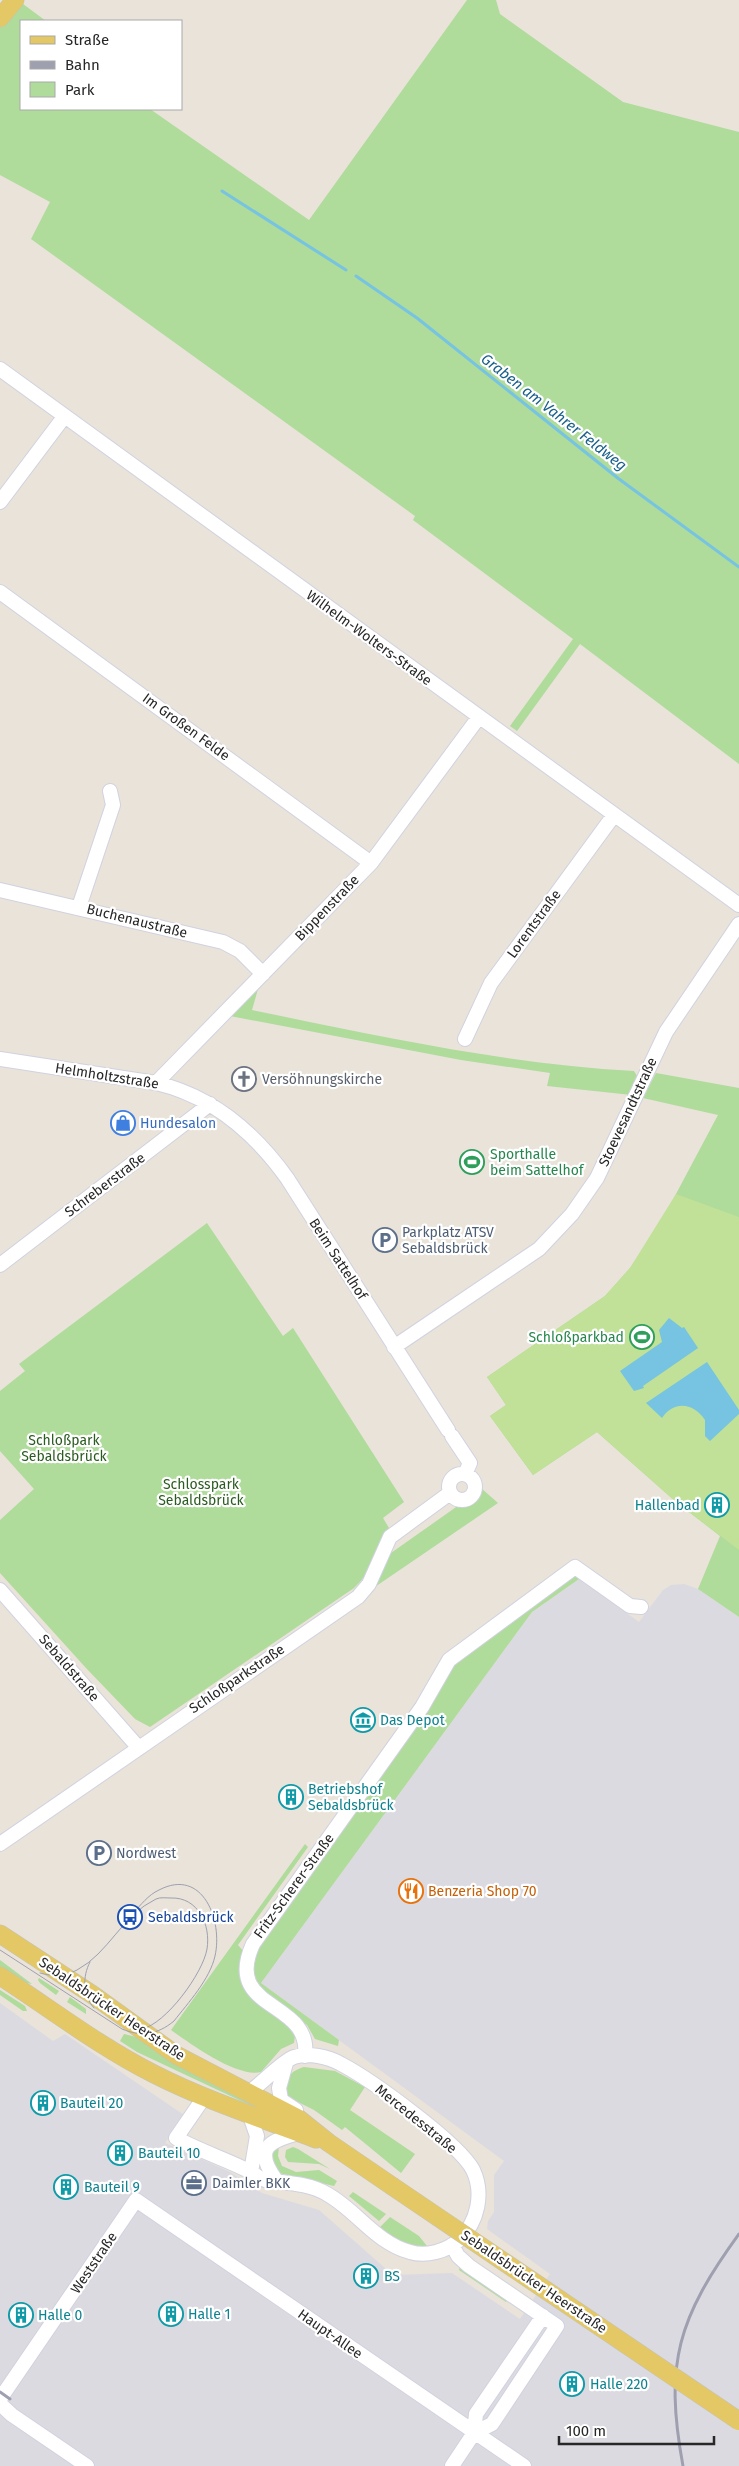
<svg xmlns="http://www.w3.org/2000/svg" width="739" height="2466" viewBox="0 0 739 2466" font-family="'Fira Sans',sans-serif">
  <rect width="100%" height="100%" fill="#e9e3da"/>
  <path fill="#dcdae1" d="M579 1579 639 1622 663 1590 671 1585 684 1584 698 1589 739 1617V2466H0V2003L53 2041 65 2034 184 2115 165 2143 230 2172 262 2193 319 2210 393 2275 452 2273 520 2319 550 2274 487 2229 488 2221 494 2212V2175L504 2161 261 1983 532 1612Z"/>
  <path fill="#afdb9b" d="M467 0H496L500 14 623 102 739 132V764L580 644 517 731 510 726 573 639 413 520 415 516 31 239 50 202 0 175V26L19 1 46 21H21V109H150L309 220Z
    M258 989 252 1010C378 1036 506 1064 634 1071L639 1079 632 1095 547 1086 550 1073 461 1060 230 1016Z
    M656 1073 739 1088V1617L698 1589 720 1536 676 1502 597 1432 533 1475 490 1416 506 1405 487 1377 605 1296 630 1268 660 1224 718 1115 643 1098Z
    M207 1223 283 1336 293 1328 404 1502 383 1518 389 1528C380 1551 372 1571 354 1588L150 1727 135 1719 86 1668 0 1573V1520L34 1489 0 1451V1391L25 1371 19 1364Z
    M481 1488 498 1503 366 1593 391 1553 459 1505 467 1502Z
    M574 1575 579 1579 532 1612 261 1983 339 2040 338 2046 315 2039 307 2025 258 1988 252 1971 256 1950 451 1669 463 1658Z
    M305 1844 308 1847 238 1945 244 1952 241 1963 295 2036 294 2043 281 2049 261 2072C237 2078 191 2044 171 2030Z
    M0 1960 32 1984 18 1981 0 1970Z
    M39 1978 59 1991 56 1995 40 1983 38 1980Z
    M0 1990 25 2006 27 2011H23L0 1995Z
    M70 1997 86 2009V2014L67 2002Z
    M124 2034 141 2038 257 2103 271 2115 137 2052 120 2041Z
    M304 2067 335 2071 365 2087 350 2110 415 2154 401 2173 345 2127 342 2130 314 2110 286 2096C285 2079 288 2072 304 2067Z
    M279 2146 278 2156 282 2166 296 2172 319 2170 337 2181 334 2186 279 2173 274 2168 270 2154Z
    M293 2147 298 2149 330 2169 319 2164 288 2162 285 2157 286 2150Z
    M353 2192 386 2214 379 2221 349 2196Z
    M390 2217 419 2236 427 2246C408 2249 393 2239 380 2227Z
    M460 2266 508 2299 506 2302 459 2270Z"/>
  <path fill="#c0e197" d="M676 1194 739 1217V1550L676 1502 597 1432 533 1475 490 1416 506 1405 487 1377 605 1296 630 1268Z"/>
  <path fill="#76c3e2" d="M669 1318 682 1328 684 1327 698 1348 643 1386 644 1388 634 1391 620 1371 662 1342 659 1330Z
    M707 1362 739 1410V1414L710 1441 705 1436V1420C694 1403 674 1400 662 1418L646 1403Z"/>
  <g fill="none" stroke-linecap="round" stroke-linejoin="round">
    <path stroke="#76c3e2" stroke-width="3" d="M222 191 346 270
      M356 276 417 318 619 479 739 567"/>
    <defs>
      <path id="minor" d="M0 369 739 905
        M0 502 64 417
        M0 592 371 863
        M0 890 223 942 240 951 263 974
        M79 907 113 805 110 791
        M465 1039 491 983 614 815
        M0 1059 156 1083C212 1096 254 1132 287 1178L448 1430
        M156 1083 371 863 479 717
        M0 1265 210 1104
        M394 1347 539 1249 572 1214 597 1178 666 1032 739 924
        M452 1436 470 1463 465 1474
        M449 1487a13 13 0 1 1 26 0a13 13 0 1 1-26 0Z
        M0 1590 138 1747
        M0 1844 358 1597 369 1584 390 1537 450 1493
        M305 2056C312 1999 222 2012 253 1944L422 1707 449 1660 575 1567 630 1606 641 1607
        M286 2063 279 2088 281 2100 296 2110
        M205 2096 176 2138C200 2151 225 2159 249 2171 255 2173 258 2179 265 2180 285 2183 309 2183 327 2194 356 2210 376 2243 410 2252 426 2257 447 2251 459 2240 478 2222 484 2193 473 2170 459 2143 370 2079 341 2064 329 2057 308 2052 294 2057 281 2062 263 2083 249 2092
        M249 2113 257 2136 251 2172
        M276 2180C253 2148 269 2141 299 2133
        M452 2245 458 2256 469 2266 557 2326 492 2424 474 2433
        M0 2399 136 2200 524 2466
        M0 2404 12 2415 87 2466
        M452 2466 474 2433 476 2414 543 2316"/>
      <path id="major" d="M0 18 15 0
        M0 1934 93 1995 176 2055 299 2119 329 2143 392 2186
        M0 1976C51 2009 100 2047 154 2074 205 2100 263 2119 316 2139"/>
    </defs>
    <use href="#minor" stroke="#d0d2df" stroke-width="16"/>
    <use href="#major" stroke="#c3c3c3" stroke-width="19"/>
    <use href="#minor" stroke="#fff" stroke-width="14"/>
    <use href="#major" stroke="#e3c865" stroke-width="18"/>
    <path stroke="#9ea0b0" stroke-width="1" d="M0 1950 122 2029C141 2037 157 2035 174 2021 188 2003 210 1979 215 1956 223 1921 203 1867 159 1890 148 1895 141 1905 133 1913
      M90 1962C82 1977 83 1995 94 2008
      M40 1973C53 1977 66 1976 77 1970 109 1953 122 1915 156 1899 160 1897 166 1898 171 1898 198 1897 211 1925 207 1949 203 1973 166 2024 142 2029"/>
    <path stroke="#9ea0b0" stroke-width="3" d="M0 2392 10 2399
      M683 2466C664 2363 678 2318 739 2234"/>
    <defs>
      <path id="major-bridge" d="M392 2186 739 2421"/>
    </defs>
    <use href="#major-bridge" stroke="#c3c3c3" stroke-width="19" stroke-linecap="butt"/>
    <use href="#major-bridge" stroke="#e3c865" stroke-width="18"/>
  </g>
  <defs>
    <symbol id="church-ring" viewBox="-11 -11 22 22"><circle r="9.5" fill="#fff" stroke="#6b7280" stroke-width="1.5"/><path d="M-1.2-6h2.4v3.5h3.3v2.4h-3.3V6h-2.4V-.1h-3.3v-2.4h3.3Z" fill="#6b7280"/></symbol>
    <symbol id="shop-ring" viewBox="-11 -11 22 22"><circle r="9.5" fill="#fff" stroke="#3f7fe0" stroke-width="1.5"/><path d="M-5-2.5h2.3a2.7 3.5 0 0 1 5.4 0H5L5.5 6h-11ZM-1.5-2.5h3a1.5 2.3 0 0 0-3 0Z" fill="#3f7fe0"/></symbol>
    <symbol id="stadium-ring" viewBox="-11 -11 22 22"><circle r="9.5" fill="#fff" stroke="#2e9e5b" stroke-width="1.5"/><path d="M0-5a6.5 5 0 1 0 0 10a6.5 5 0 1 0 0-10ZM-3.5-1.8h7v3.6h-7Z" fill="#2e9e5b"/></symbol>
    <symbol id="parking-ring" viewBox="-11 -11 22 22"><circle r="9.5" fill="#fff" stroke="#5c6f8a" stroke-width="1.5"/><path d="M-3.5-5.5H1a3.5 3.5 0 0 1 0 7H-1V5.5H-3.5ZM-1-3.4V-.6H.8a1.4 1.4 0 0 0 0-2.8Z" fill="#5c6f8a"/></symbol>
    <symbol id="building-ring" viewBox="-11 -11 22 22"><circle r="9.5" fill="#fff" stroke="#0f9aa8" stroke-width="1.5"/><path d="M-4-6H4V6H1V3H-1V6H-4ZM-2.5-4.3h1.7v1.8h-1.7ZM.8-4.3h1.7v1.8H.8ZM-2.5-1h1.7V.8h-1.7ZM.8-1h1.7V.8H.8Z" fill="#0f9aa8"/></symbol>
    <symbol id="museum-ring" viewBox="-11 -11 22 22"><circle r="9.5" fill="#fff" stroke="#0f9aa8" stroke-width="1.5"/><path d="M0-6L6-3V-2H-6V-3ZM-5-1h2V3h-2ZM-1-1h2V3h-2ZM3-1h2V3H3ZM-6 4H6V6H-6Z" fill="#0f9aa8"/></symbol>
    <symbol id="restaurant-ring" viewBox="-11 -11 22 22"><circle r="9.5" fill="#fff" stroke="#e8710a" stroke-width="1.5"/><path d="M-5-6h1v4h1v-4h1v4h1v-4h1v5L-1.5 .5V6h-2V.5L-5-1ZM5-6V6H3V1.5H1.5Q1.5-4 5-6Z" fill="#e8710a"/></symbol>
    <symbol id="bus-ring" viewBox="-11 -11 22 22"><circle r="9.5" fill="#fff" stroke="#1a4fb4" stroke-width="1.5"/><path d="M-5-6H5V4H4V6H2V4H-2V6H-4V4H-5ZM-3.5-4V0h7V-4ZM-3.5 1.2v1.5H-2V1.2ZM2 1.2v1.5H3.5V1.2Z" fill="#1a4fb4"/></symbol>
    <symbol id="office-ring" viewBox="-11 -11 22 22"><circle r="9.5" fill="#fff" stroke="#5c6f8a" stroke-width="1.5"/><path d="M-6-3h4V-5.5h4V-3h4V5H-6ZM-1-4.5V-3h2v-1.5ZM-6 0V1H6V0Z" fill="#5c6f8a"/></symbol>
  </defs>
  <g fill-rule="evenodd">
    <use href="#church-ring" x="230" y="1065" width="28" height="28"/>
    <use href="#shop-ring" x="109" y="1109" width="28" height="28"/>
    <use href="#stadium-ring" x="458" y="1148" width="28" height="28"/>
    <use href="#parking-ring" x="371" y="1226" width="28" height="28"/>
    <use href="#stadium-ring" x="628" y="1323" width="28" height="28"/>
    <use href="#building-ring" x="703" y="1491" width="28" height="28"/>
    <use href="#museum-ring" x="349" y="1706" width="28" height="28"/>
    <use href="#building-ring" x="277" y="1783" width="28" height="28"/>
    <use href="#parking-ring" x="85" y="1839" width="28" height="28"/>
    <use href="#restaurant-ring" x="397" y="1877" width="28" height="28"/>
    <use href="#bus-ring" x="116" y="1903" width="28" height="28"/>
    <use href="#building-ring" x="29" y="2089" width="28" height="28"/>
    <use href="#building-ring" x="106" y="2139" width="28" height="28"/>
    <use href="#office-ring" x="180" y="2169" width="28" height="28"/>
    <use href="#building-ring" x="52" y="2173" width="28" height="28"/>
    <use href="#building-ring" x="352" y="2262" width="28" height="28"/>
    <use href="#building-ring" x="157" y="2300" width="28" height="28"/>
    <use href="#building-ring" x="7" y="2301" width="28" height="28"/>
    <use href="#building-ring" x="558" y="2370" width="28" height="28"/>
  </g>
  <g text-anchor="middle" dominant-baseline="central" stroke-width="4.5" stroke-linejoin="round" paint-order="stroke">
    <g font-size="14" fill="#272727" stroke="#fff">
      <text transform="translate(369 638) rotate(36)">Wilhelm-Wolters-Straße</text>
      <text transform="translate(186 727) rotate(36)">Im Großen Felde</text>
      <text transform="translate(327 908) rotate(-46)">Bippenstraße</text>
      <text transform="translate(137 921) rotate(14)">Buchenaustraße</text>
      <text transform="translate(534 924) rotate(-54)">Lorentstraße</text>
      <text transform="translate(107 1076) rotate(9)">Helmholtzstraße</text>
      <text transform="translate(628 1112) rotate(-65)">Stoevesandtstraße</text>
      <text transform="translate(105 1185) rotate(-37)">Schreberstraße</text>
      <text transform="translate(338 1259) rotate(57)">Beim Sattelhof</text>
      <text transform="translate(69 1668) rotate(49)">Sebaldstraße</text>
      <text transform="translate(237 1679) rotate(-34)">Schloßparkstraße</text>
      <text transform="translate(294 1886) rotate(-54)">Fritz-Scherer-Straße</text>
      <text transform="translate(112 2009) rotate(34)">Sebaldsbrücker Heerstraße</text>
      <text transform="translate(416 2119) rotate(39)">Mercedesstraße</text>
      <text transform="translate(94 2263) rotate(-56)">Weststraße</text>
      <text transform="translate(534 2282) rotate(34)">Sebaldsbrücker Heerstraße</text>
      <text transform="translate(330 2334) rotate(35)">Haupt-Allee</text>
    </g>
    <g font-size="14" fill="#5b616d" stroke="#fff" text-anchor="start">
      <text x="262" y="1079">Versöhnungskirche</text>
    </g>
    <g font-size="14" fill="#366cbe" stroke="#fff" text-anchor="start">
      <text x="140" y="1123">Hundesalon</text>
    </g>
    <g font-size="14" fill="#27864d" stroke="#fff" text-anchor="start">
      <text x="490" y="1154">Sporthalle<tspan x="490" dy="16">beim Sattelhof</tspan></text>
      <text x="624" y="1337" text-anchor="end">Schloßparkbad</text>
    </g>
    <g font-size="14" fill="#4e5e75" stroke="#fff" text-anchor="start">
      <text x="402" y="1232">Parkplatz ATSV<tspan x="402" dy="16">Sebaldsbrück</tspan></text>
      <text x="116" y="1853">Nordwest</text>
      <text x="212" y="2183">Daimler BKK</text>
    </g>
    <g font-size="14" fill="#2a5c1f" stroke="#fff">
      <text x="64" y="1440">Schloßpark<tspan x="64" dy="16">Sebaldsbrück</tspan></text>
      <text x="201" y="1484">Schlosspark<tspan x="201" dy="16">Sebaldsbrück</tspan></text>
    </g>
    <g font-size="14" fill="#0d838f" stroke="#fff" text-anchor="start">
      <text x="700" y="1505" text-anchor="end">Hallenbad</text>
      <text x="380" y="1720">Das Depot</text>
      <text x="308" y="1789">Betriebshof<tspan x="308" dy="16">Sebaldsbrück</tspan></text>
      <text x="60" y="2103">Bauteil 20</text>
      <text x="138" y="2153">Bauteil 10</text>
      <text x="84" y="2187">Bauteil 9</text>
      <text x="384" y="2276">BS</text>
      <text x="188" y="2314">Halle 1</text>
      <text x="38" y="2315">Halle 0</text>
      <text x="590" y="2384">Halle 220</text>
    </g>
    <g font-size="14" fill="#c56008" stroke="#fff" text-anchor="start">
      <text x="428" y="1891">Benzeria Shop 70</text>
    </g>
    <g font-size="14" fill="#164399" stroke="#fff" text-anchor="start">
      <text x="148" y="1917">Sebaldsbrück</text>
    </g>
    <g font-size="15" font-style="italic" fill="#19608a" stroke="#fff">
      <text transform="translate(554 412) rotate(38)">Graben am Vahrer Feldweg</text>
    </g>
  </g>
  <rect x="20" y="20" width="162" height="90" fill="#ffffff" stroke="#a9a9a9"/>
  <rect x="30" y="36" width="25" height="8" fill="#e3c865" stroke="#a9a9a9"/>
  <text x="65" y="45" font-size="15" fill="#272727">Straße</text>
  <rect x="30" y="61" width="25" height="8" fill="#9ea0b0" stroke="#a9a9a9"/>
  <text x="65" y="70" font-size="15" fill="#272727">Bahn</text>
  <rect x="30" y="82" width="25" height="15" fill="#afdb9b" stroke="#a9a9a9"/>
  <text x="65" y="95" font-size="15" fill="#272727">Park</text>
  <path d="M559 2436v8h155v-8" fill="none" stroke="#272727" stroke-width="2.5"/>
  <text x="566" y="2436" font-size="15" fill="#272727" stroke="#ffffff" stroke-width="4" paint-order="stroke">100 m</text>
</svg>
